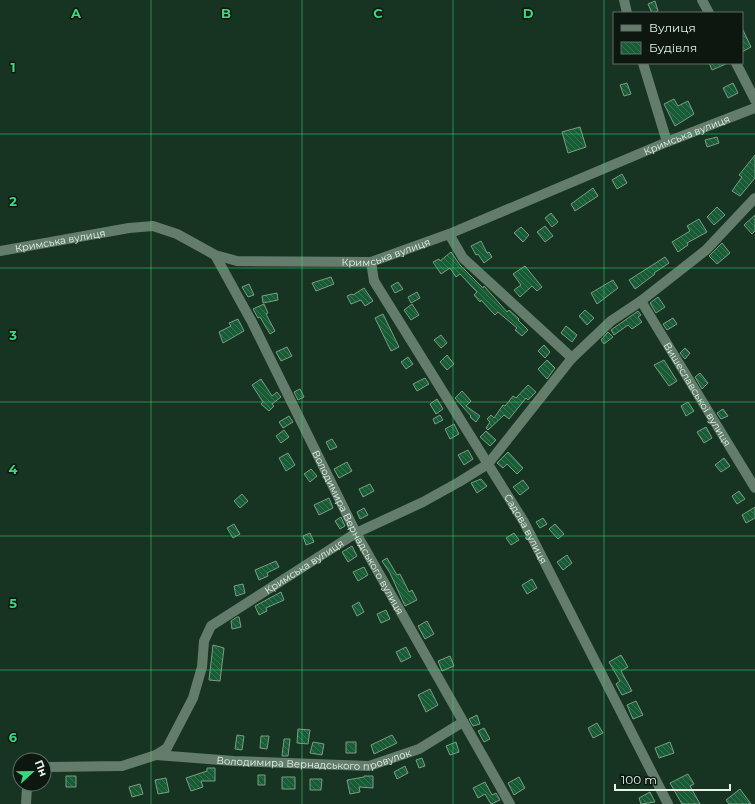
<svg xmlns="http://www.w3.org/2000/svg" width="755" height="804" viewBox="0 0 755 804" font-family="Montserrat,sans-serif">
  <defs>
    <pattern id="building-back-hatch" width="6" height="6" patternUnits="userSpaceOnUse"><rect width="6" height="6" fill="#175c35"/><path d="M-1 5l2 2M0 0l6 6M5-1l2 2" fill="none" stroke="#397452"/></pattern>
  </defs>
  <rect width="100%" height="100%" fill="#173321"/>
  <path fill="url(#building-back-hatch)" stroke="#7d9c85" d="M655 1 658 11 652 13 648 4Z
    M742 28 751 47 742 52Z
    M709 63H728L712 70Z
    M627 83 631 94 624 96 620 85Z
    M733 83 738 93 728 98 723 88Z
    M674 99 678 106 688 101 694 114 675 126 664 104Z
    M580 127 586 147 568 153 562 132Z
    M717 137 719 143 707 147 705 140Z
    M755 155V178L740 196 732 191 742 177 739 175Z
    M622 174 627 183 617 189 612 180Z
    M593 188 598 196 575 211 571 204Z
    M717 207 725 215 714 225 707 217Z
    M551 213 558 222 552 227 545 218Z
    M755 215V231L752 234 744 225Z
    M699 219 707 232 687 243 688 245 678 252 672 242 690 231 687 226Z
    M545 226 553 236 545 242 537 232Z
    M521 227 529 235 523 242 514 233Z
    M481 241 487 253 489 252 492 257 484 263 478 254 476 255 471 246Z
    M722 243 730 253 717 264 709 256Z
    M451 252 460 265 483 288 484 286 507 312 509 310 519 319 518 320 528 330 522 336 515 330 517 328 498 312 495 315 481 300 480 302 474 295 477 292 460 274 456 277 450 268 441 274 433 262 439 259 440 261Z
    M665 257 669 263 654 273 655 274 635 289 629 280Z
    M525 266 542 287 537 291 532 286 520 297 514 290 521 285 513 274Z
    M331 277 334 284 316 291 312 283Z
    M613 280 618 288 597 304 591 293Z
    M398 282 403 289 395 293 391 286Z
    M249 284 254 295 248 297 242 287Z
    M364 288 373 301 365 306 361 300 351 304 347 296 352 294 353 295Z
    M417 292 420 298 411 303 408 297Z
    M277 293 278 300 263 303 262 296Z
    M658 297 665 307 656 313 650 303Z
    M264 304 268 313 266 314 275 331 270 334 260 317 258 318 253 309Z
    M412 304 419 315 411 320 404 310Z
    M585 310 594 318 587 325 579 316Z
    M638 311 641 315 638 317 642 322 632 329 628 325 614 335 611 330Z
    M383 314 399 347 391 351 375 318Z
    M673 318 677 324 667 330 663 324Z
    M238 319 244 331 223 343 219 332 231 326 229 323Z
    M566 326 577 335 572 342 561 333Z
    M608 332 613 337 604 344 601 340Z
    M441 335 447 343 441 348 434 340Z
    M544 345 550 352 545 358 538 351Z
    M287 347 292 356 281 361 276 352Z
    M685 348 690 353 685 359 680 353Z
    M447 355 454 364 447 370 440 362Z
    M408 357 413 364 406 369 401 362Z
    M547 360 555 368 547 379 538 369Z
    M664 360 677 381 669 386 654 365Z
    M700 373 708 383 702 389 695 377Z
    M425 378 429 384 417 391 413 384Z
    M261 379 272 396 277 392 281 397 272 404 274 406 269 411 261 404 263 402 252 385Z
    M528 385 536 392 528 400 526 398 509 419 504 415 488 430 486 428 490 422 487 419 491 415 494 418 503 405 505 406 513 396 516 398Z
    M300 389 304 397 298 400 294 392Z
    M462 391 471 401 466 406 480 416 476 422 470 417 471 416 455 398Z
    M437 399 443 409 436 414 430 404Z
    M688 402 694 411 686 416 681 406Z
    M723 409 728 416 721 419 717 413Z
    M440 415 443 420 435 424 433 419Z
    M289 416 293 422 283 428 279 422Z
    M454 424 459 434 450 439 445 429Z
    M706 427 712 438 704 443 697 432Z
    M284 430 289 437 281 443 276 436Z
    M486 431 496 440 490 446 480 437Z
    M332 439 337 447 330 450 326 442Z
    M468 450 473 459 464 465 458 455Z
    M508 452 523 468 517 474 507 464 503 468 497 463Z
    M288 453 295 465 286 471 279 458Z
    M724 458 730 466 721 472 715 465Z
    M347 462 352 471 339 478 334 469Z
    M311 469 317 476 310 482 304 474Z
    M481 479 487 486 477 493 471 483Z
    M523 480 529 488 520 495 513 487Z
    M370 484 374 491 363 497 359 489Z
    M739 491 745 499 737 504 732 496Z
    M242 494 248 501 240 508 234 501Z
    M329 498 333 508 319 515 314 505Z
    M755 507V518L746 523 742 515Z
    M364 508 368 515 360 519 357 512Z
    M341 517 345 526 340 529 335 521Z
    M543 518 547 524 540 528 536 522Z
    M234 524 240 534 233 538 227 528Z
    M555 524 564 534 558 539 549 529Z
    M310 533 314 542 306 545 303 536Z
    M514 533 519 540 511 545 506 538Z
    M352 546 357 556 348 562 342 552Z
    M567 555 572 563 563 570 557 562Z
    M387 558 397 575 400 574 409 592 412 590 417 600 405 606 390 573 382 561Z
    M276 561 279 567 267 573 268 576 259 580 255 570Z
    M364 567 368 575 358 581 353 572Z
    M532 579 537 588 527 594 522 585Z
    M243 584 245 593 236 596 234 586Z
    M281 592 284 600 266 608 267 611 259 615 255 606Z
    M359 602 364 612 357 616 352 606Z
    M386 610 390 619 381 623 377 614Z
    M237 617H239L241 627 232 629 231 621Z
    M427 621 434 634 425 639 418 626Z
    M213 645 224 648 220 681 209 680Z
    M406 647 411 657 401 662 396 652Z
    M621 655 628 667 621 671 632 691 622 695 616 684 620 681 609 662Z
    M450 656 454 666 442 671 438 661Z
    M430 689 438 705 426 712 418 695Z
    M636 701 643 715 633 719 627 705Z
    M477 715 480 724 473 726 469 719Z
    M597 723 603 733 593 738 588 728Z
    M484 728 490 739 484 742 478 731Z
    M298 729 310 730 308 744 297 743Z
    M237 735 244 736 242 750 235 749Z
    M392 735 397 743 374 754 371 745Z
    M261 736H269L267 749 260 748Z
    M284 739H290L288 756H282Z
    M313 742 324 744 322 755 310 753Z
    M346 742H356V753H346Z
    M456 742 459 752 450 755 446 746Z
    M670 742 674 753 659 758 655 748Z
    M422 758 425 766 419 768 416 760Z
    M405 766 408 773 397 779 394 772Z
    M207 768H215V781H201L203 787 191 791 186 778 207 771Z
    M688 774 694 784 690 786 700 804H682L670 783Z
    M258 775H265V785H258Z
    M66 776H76V787H66Z
    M364 776H373V788L359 787 360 792 350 794 347 780 364 777Z
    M282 777H295V789H282Z
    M519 777 525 788 514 795 508 783Z
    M166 778 169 792 158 794 155 780Z
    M310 779H322L321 790H310Z
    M485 782 492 795 496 793 500 800 491 804 485 794 478 798 473 788Z
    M140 784 143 794 132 797 129 787Z
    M740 789 751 804H729L726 800Z
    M650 792 655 802 641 804 639 798Z"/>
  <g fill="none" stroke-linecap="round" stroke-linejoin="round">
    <g stroke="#637d6a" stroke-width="10">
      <path d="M624 0 627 13"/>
      <path d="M702 0 709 13"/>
      <path d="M643 63 667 142"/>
      <path d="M736 63 755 100"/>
      <path d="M449 234 463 258 572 358"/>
      <path id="s1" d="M0 251 129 228 153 226 177 234 215 255 237 261 371 262 449 234 667 142 755 108"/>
      <path id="s2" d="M215 255 252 322 356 533 510 804"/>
      <path id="s3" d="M371 262 374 281 524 522 668 804"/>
      <path id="s4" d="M641 301 755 488"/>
      <path id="s5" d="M156 755 234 761 369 766 419 749 463 722"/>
      <path id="s6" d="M44 771 48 767 122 766 156 755 167 748 193 698 202 667 204 641 211 626 356 533 423 502 459 482 488 464 572 358 611 321 641 301 706 250 755 198"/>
      <path d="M26 804 27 787 30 784"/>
    </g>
  </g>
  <path fill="none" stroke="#38d880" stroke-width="1" stroke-opacity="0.55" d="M151 0V804M302 0V804M453 0V804M604 0V804M0 134H755M0 268H755M0 402H755M0 536H755M0 670H755"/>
  <g text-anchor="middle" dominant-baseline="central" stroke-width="3" stroke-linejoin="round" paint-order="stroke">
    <g font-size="10" fill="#e4f4e8" stroke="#0b170f">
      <text stroke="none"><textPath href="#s1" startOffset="721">Кримська вулиця</textPath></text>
      <text stroke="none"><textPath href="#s1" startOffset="61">Кримська вулиця</textPath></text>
      <text stroke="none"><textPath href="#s1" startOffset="397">Кримська вулиця</textPath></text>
      <text stroke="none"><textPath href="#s4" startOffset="109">Вишеславської вулиця</textPath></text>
      <text stroke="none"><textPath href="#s3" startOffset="310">Садова вулиця</textPath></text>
      <text stroke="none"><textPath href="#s2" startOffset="312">Володимира Вернадського вулиця</textPath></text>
      <text stroke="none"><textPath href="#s6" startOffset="370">Кримська вулиця</textPath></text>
      <text stroke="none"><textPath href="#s5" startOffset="159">Володимира Вернадського провулок</textPath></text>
    </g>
  </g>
  <g font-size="13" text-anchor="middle" font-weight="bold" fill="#38d880" stroke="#0b170f" stroke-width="3" stroke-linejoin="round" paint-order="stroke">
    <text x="76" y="18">A</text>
    <text x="226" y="18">B</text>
    <text x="378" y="18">C</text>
    <text x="528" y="18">D</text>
    <text x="13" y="72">1</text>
    <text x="13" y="206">2</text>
    <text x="13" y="340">3</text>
    <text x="13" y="474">4</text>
    <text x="13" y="608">5</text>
    <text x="13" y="742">6</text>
  </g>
  <rect x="613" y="12" width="130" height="52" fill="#0b170f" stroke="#626f66"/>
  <rect x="621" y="25" width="20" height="6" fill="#637d6a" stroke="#626f66"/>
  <text x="649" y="32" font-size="12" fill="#e4f4e8">Вулиця</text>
  <rect x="621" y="42" width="20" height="12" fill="url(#building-back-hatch)" stroke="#626f66"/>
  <text x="649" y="52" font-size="12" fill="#e4f4e8">Будівля</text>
  <g transform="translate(32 772) rotate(68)"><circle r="19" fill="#0b170f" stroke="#626f66"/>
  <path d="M0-3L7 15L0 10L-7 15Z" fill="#38d880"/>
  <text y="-6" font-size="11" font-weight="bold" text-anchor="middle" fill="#e4f4e8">Пн</text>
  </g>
  <path d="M615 784v6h115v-6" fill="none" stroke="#e4f4e8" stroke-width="2"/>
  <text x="621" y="784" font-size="12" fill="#e4f4e8" stroke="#0b170f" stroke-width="3" paint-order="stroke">100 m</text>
</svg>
